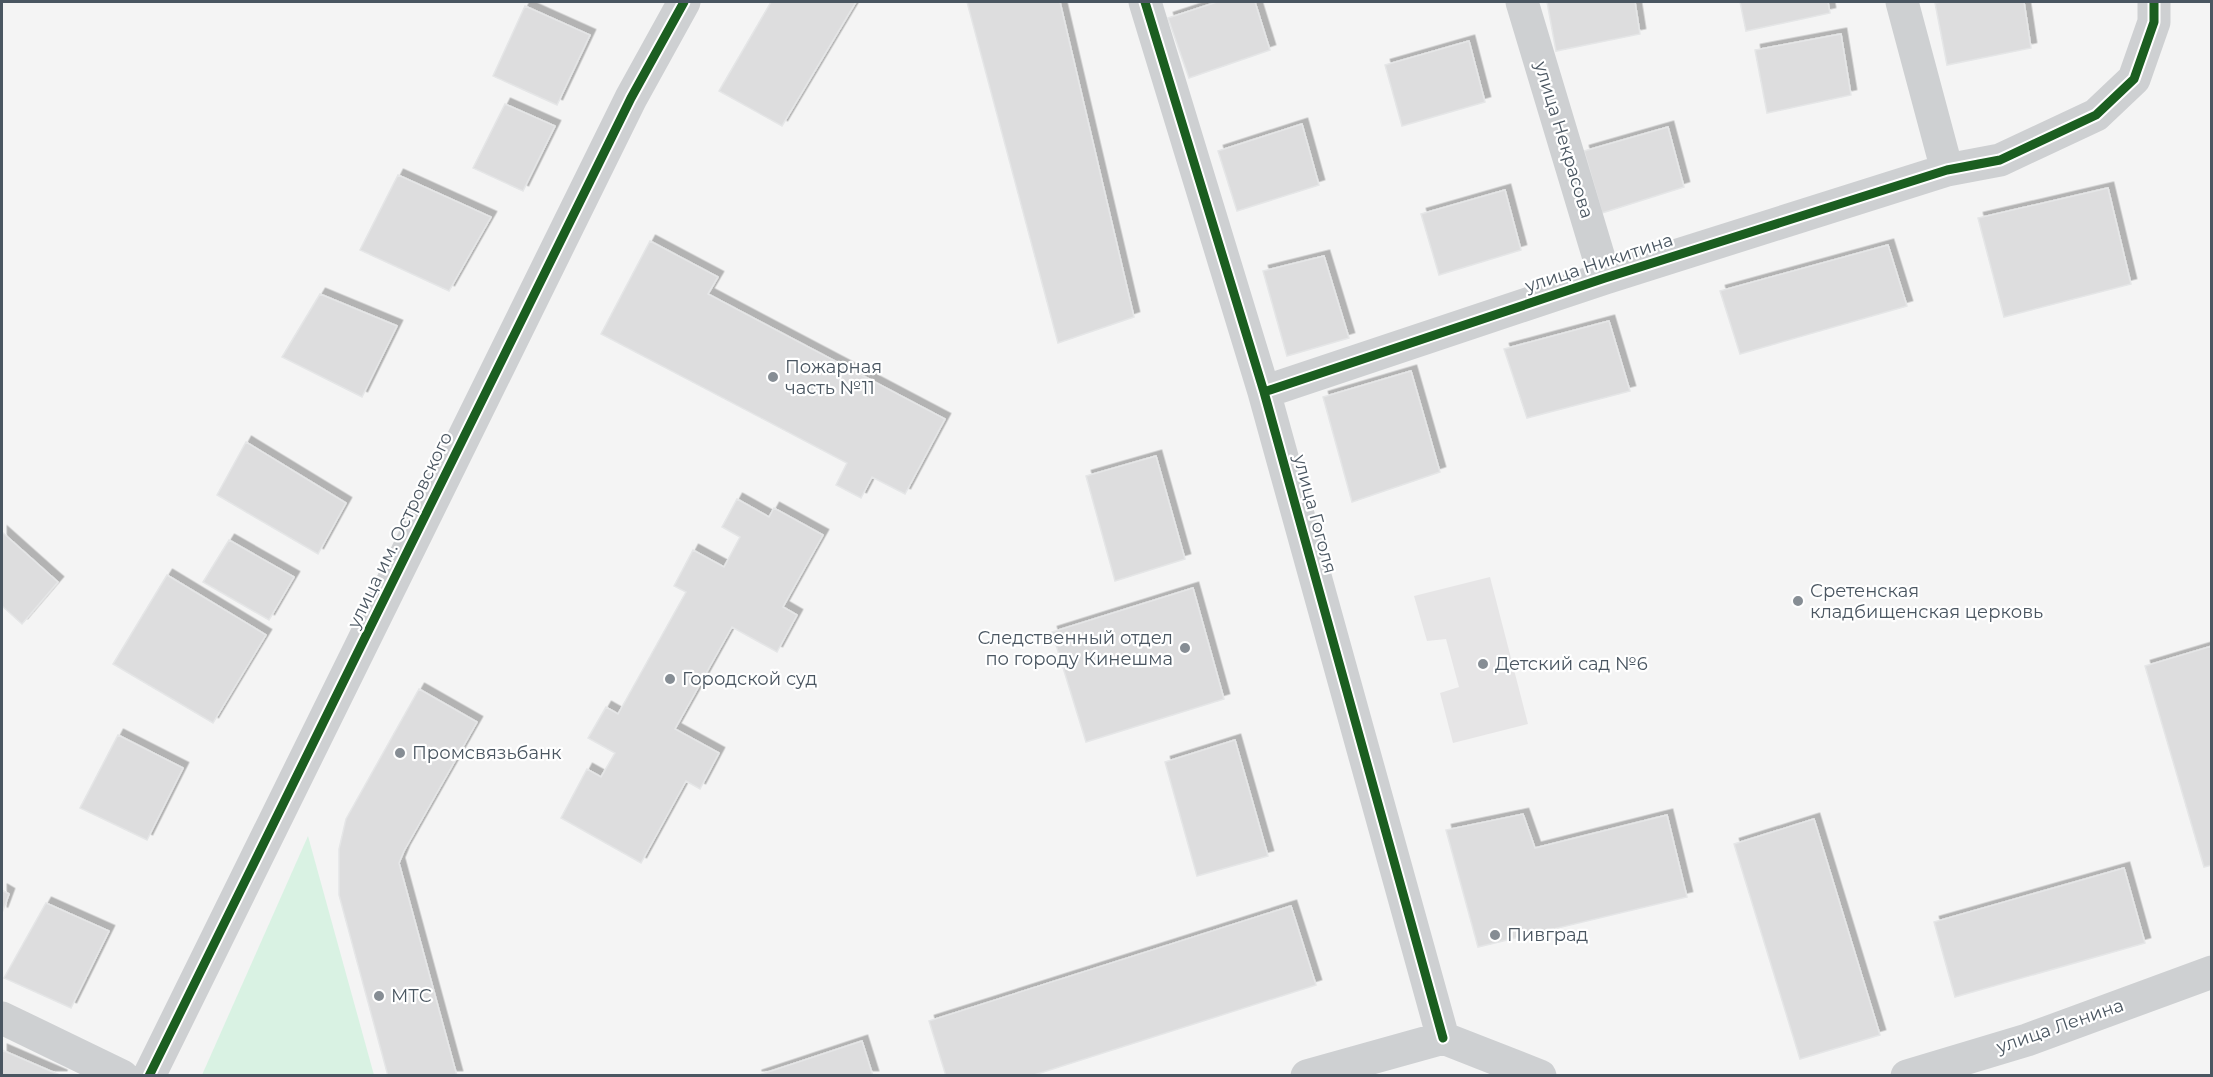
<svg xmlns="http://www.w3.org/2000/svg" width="2213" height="1077" viewBox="0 0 2213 1077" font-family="Montserrat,sans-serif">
  <defs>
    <filter id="shadow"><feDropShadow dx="5.5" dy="-5.5" stdDeviation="0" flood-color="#0004"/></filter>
  </defs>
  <rect width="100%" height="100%" fill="#f4f4f4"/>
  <path fill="#e6e5e6" d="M1490 577 1528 724 1453 743 1440 693 1459 687 1446 639 1427 641 1414 596Z"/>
  <path fill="#d9f2e3" d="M308 836 374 1075H202Z"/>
  <path fill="#ddddde" stroke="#e5e6e7" stroke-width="1.5" filter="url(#shadow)" d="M771 2H856L782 126 719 91Z
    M967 2H1060L1134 317 1058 343Z
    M1217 2H1255L1270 50 1189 78 1168 18Z
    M1547 2H1635L1640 34 1556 51Z
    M1740 2H1828L1830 13 1746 31Z
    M1941 2H2024L2031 48 1947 65 1935 3Z
    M525 6 590 35 557 105 493 76Z
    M1841 34 1851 95 1767 113 1755 50Z
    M1469 41 1485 102 1402 126 1385 65Z
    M505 104 555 126 523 191 473 168Z
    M1302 124 1319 185 1237 211 1218 151Z
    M1668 127 1684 187 1602 213 1584 151Z
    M398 175 491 217 449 291 360 250Z
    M2108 188 2131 284 2004 317 1978 218Z
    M1505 190 1521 250 1439 275 1421 214Z
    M650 241 718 277 708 294 945 419 905 494 872 477 861 498 836 485 847 463 601 334Z
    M1888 245 1907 306 1740 354 1720 291Z
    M1324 256 1349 338 1287 356 1263 271Z
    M320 294 397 326 362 397 282 357Z
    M1609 321 1630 391 1527 418 1504 349Z
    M1411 371 1440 472 1352 502 1323 397Z
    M246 442 346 503 318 554 217 495Z
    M1156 456 1185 559 1115 581 1086 476Z
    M737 499 769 517 774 508 823 535 783 607 797 615 777 652 732 627 675 729 719 753 700 789 686 781 641 863 561 818 587 769 601 777 615 753 588 738 606 707 618 714 686 592 674 586 693 550 724 567 740 537 722 527Z
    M2 532 58 582 22 624 2 606Z
    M229 540 294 577 269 620 203 582Z
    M167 575 266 635 213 723 113 664Z
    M1193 588 1224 699 1086 742 1052 632Z
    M2212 646V865L2204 867 2145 666Z
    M419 689 477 722 404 851 399 863 457 1076H388L339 895V849L346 819Z
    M118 735 183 768 147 840 80 808Z
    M1235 740 1268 856 1197 876 1165 762Z
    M1523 814 1535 848 1667 815 1687 897 1478 947 1446 830Z
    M1814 819 1880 1035 1800 1059 1734 844Z
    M2124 868 2145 943 1955 997 1934 922Z
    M2 890 9 894 2 913Z
    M46 903 109 931 71 1008 4 978Z
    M1291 906 1316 985 1031 1076H946L929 1021Z
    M862 1041 873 1076H756Z
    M2 1050 62 1076H2Z"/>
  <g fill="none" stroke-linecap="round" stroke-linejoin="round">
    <path stroke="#ced0d2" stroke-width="33" d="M1145 2 1264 392 1443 1038
      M1522 2 1605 278
      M1902 2 1947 170
      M1264 392 1605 278 1947 170 2000 160 2096 115 2134 79 2154 22V2
      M2 1018 122 1076
      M149 1076 631 98 684 2
      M1307 1076 1443 1038 1540 1076
      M1907 1076 2027 1040 2212 972"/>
    <defs>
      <path id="cycleway" d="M1145 2 1264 392 1443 1038
        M1264 392 1605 278 1947 170 2000 160 2096 115 2134 79 2154 22V2
        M149 1076 631 98 684 2"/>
    </defs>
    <use href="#cycleway" stroke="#fff" stroke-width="13"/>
    <use href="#cycleway" stroke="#1b5e20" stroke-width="9"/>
  </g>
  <g fill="#868d94" stroke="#fff" stroke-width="2">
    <circle cx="773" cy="377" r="6"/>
    <circle cx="1798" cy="601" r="6"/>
    <circle cx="1185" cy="648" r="6"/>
    <circle cx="1483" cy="664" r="6"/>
    <circle cx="670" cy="679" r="6"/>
    <circle cx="400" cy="753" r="6"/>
    <circle cx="1495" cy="935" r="6"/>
    <circle cx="379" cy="996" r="6"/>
  </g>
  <g text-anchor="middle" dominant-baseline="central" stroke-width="4.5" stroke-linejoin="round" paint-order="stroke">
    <g font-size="18" fill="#4a5661" stroke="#fff">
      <text transform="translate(1564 140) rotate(73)">улица Некрасова</text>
      <text transform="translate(1599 263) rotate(-18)">улица Никитина</text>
      <text transform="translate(1315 514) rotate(75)">улица Гоголя</text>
      <text transform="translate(400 530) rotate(-64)">улица им. Островского</text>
      <text transform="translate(2060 1026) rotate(-19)">улица Ленина</text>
    </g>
    <g font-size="18" fill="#4a5661" stroke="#fff" text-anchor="start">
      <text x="785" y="367">Пожарная<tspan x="785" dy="21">часть №11</tspan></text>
      <text x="1810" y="591">Сретенская<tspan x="1810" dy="21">кладбищенская церковь</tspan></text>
      <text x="1173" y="638" text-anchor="end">Следственный отдел<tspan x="1173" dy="21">по городу Кинешма</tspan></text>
      <text x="1495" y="664">Детский сад №6</text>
      <text x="682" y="679">Городской суд</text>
      <text x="412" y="753">Промсвязьбанк</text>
      <text x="1507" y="935">Пивград</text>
      <text x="391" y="996">МТС</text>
    </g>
  </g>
  <rect width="2213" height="1077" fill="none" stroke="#4a5661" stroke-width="6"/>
</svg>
